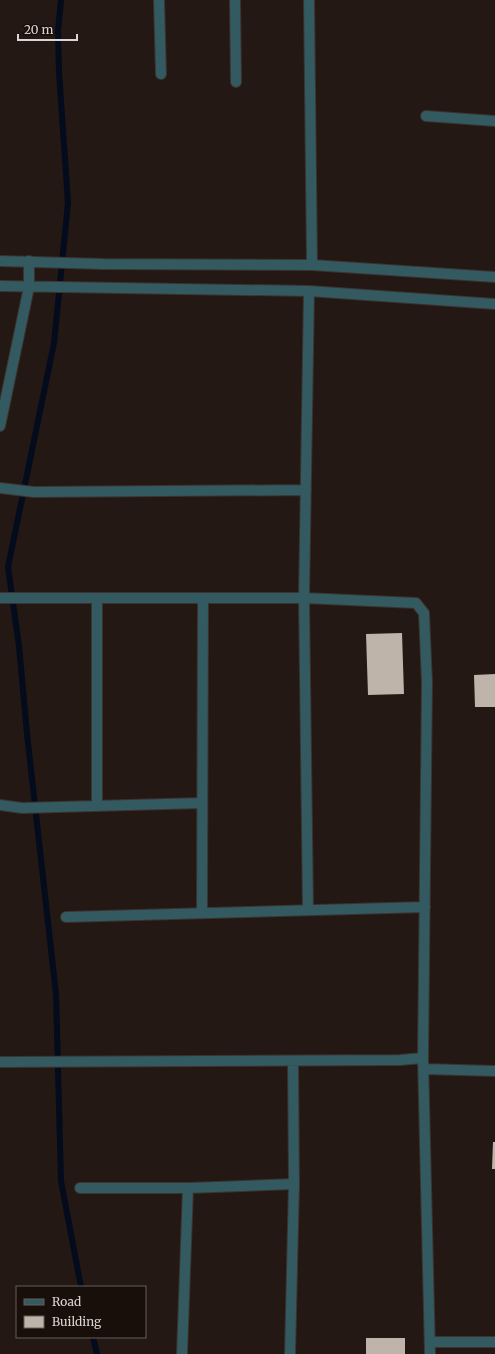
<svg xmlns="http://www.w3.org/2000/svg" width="495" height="1354" viewBox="0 0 495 1354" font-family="Merriweather,serif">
  <rect width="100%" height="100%" fill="#231813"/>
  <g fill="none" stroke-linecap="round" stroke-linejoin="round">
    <path stroke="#030b1d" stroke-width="6" d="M61 0 58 31 59 72 68 203 54 343 8 567 19 646 27 734 56 994 61 1181 81 1287
      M93 1337 97 1354"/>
  </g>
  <path fill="#beb4a9" d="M402 633 404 694 368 695 366 634Z
    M495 674V707H475L474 675Z
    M493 1142H495V1169H492Z
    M366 1338H405V1354H366Z"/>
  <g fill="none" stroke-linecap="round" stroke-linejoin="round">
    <defs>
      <path id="minor" d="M159 0 161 74
        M235 0 236 82
        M309 0 312 265
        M426 116 495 121
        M0 261 103 264 312 265 495 277
        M0 286 309 291 495 304
        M309 291 304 598 416 603 424 613 427 683 423 1058 430 1354
        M0 426 29 287V261
        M0 488 34 492 306 490
        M0 598H304L308 910
        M0 805 22 808 202 803
        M97 805V598
        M202 913 203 598
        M66 917 425 907
        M0 1062 400 1060 423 1058
        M424 1069 495 1071
        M80 1188H188L294 1184
        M430 1342H495
        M182 1354 188 1188
        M290 1354 294 1184 293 1061"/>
    </defs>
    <use href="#minor" stroke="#3d322e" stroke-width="12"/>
    <use href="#minor" stroke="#325a60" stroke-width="10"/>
  </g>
  <rect x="16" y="1286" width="130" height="52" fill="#190f0a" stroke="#675e5a"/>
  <rect x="24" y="1299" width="20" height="6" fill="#325a60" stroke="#675e5a"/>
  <text x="52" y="1306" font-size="12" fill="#ddd5d2">Road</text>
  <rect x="24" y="1316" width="20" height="12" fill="#beb4a9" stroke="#675e5a"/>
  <text x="52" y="1326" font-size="12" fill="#ddd5d2">Building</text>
  <path d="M18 34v6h59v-6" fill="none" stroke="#ddd5d2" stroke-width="2"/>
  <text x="24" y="34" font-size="12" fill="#ddd5d2" stroke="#190f0a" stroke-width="3" paint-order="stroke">20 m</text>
</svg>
